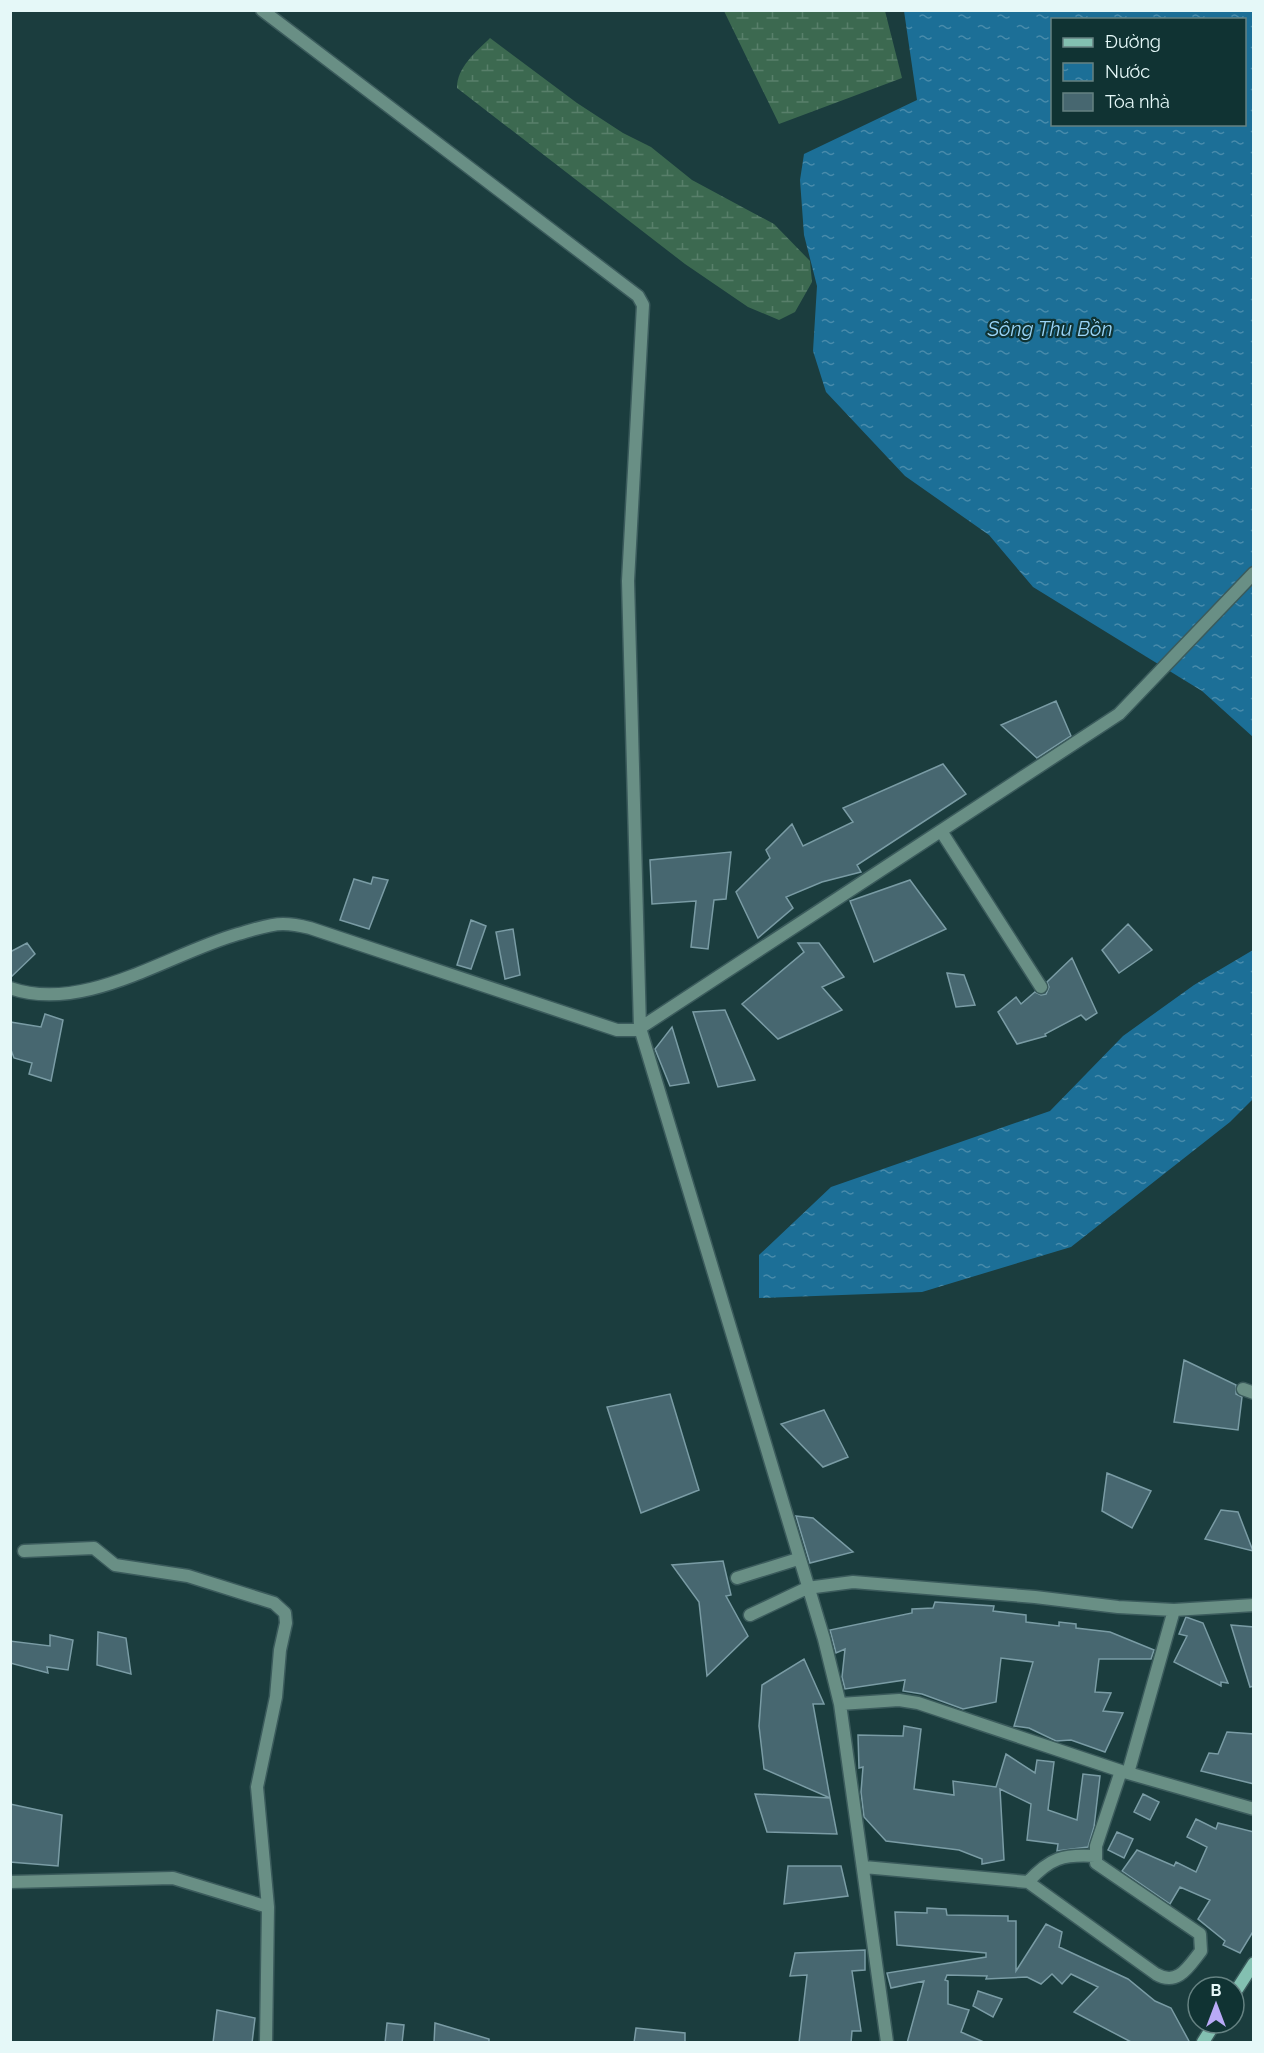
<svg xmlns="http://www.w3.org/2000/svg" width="1264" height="2053" viewBox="0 0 1264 2053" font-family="Raleway,sans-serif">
  <defs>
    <pattern id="wetland-marsh" width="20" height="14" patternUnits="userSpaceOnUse" patternTransform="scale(1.5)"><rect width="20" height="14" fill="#3c6950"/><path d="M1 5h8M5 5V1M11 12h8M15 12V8" fill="none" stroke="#587f6a"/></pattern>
    <pattern id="water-ripples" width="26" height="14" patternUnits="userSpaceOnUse" patternTransform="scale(1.5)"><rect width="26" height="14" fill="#1c6f97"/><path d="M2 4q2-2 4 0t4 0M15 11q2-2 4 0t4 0" fill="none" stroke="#488bab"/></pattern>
  </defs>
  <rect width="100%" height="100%" fill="#1b3d3e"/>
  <path fill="url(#wetland-marsh)" d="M724 11H885L902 78 779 124Z
    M490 38 577 103 623 133 651 147 692 180 774 224 810 261 812 282 795 312 779 320 748 307 685 264 457 88C457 67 476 52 490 38Z"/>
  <path fill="url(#water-ripples)" fill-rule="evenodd" d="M904 11H1253V737L1202 691 1033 587 989 535 905 476 826 392 813 351 817 286 804 235 800 180 804 154 917 100ZM1052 20H1244V124H1052Z
    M1253 950V1099L1230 1122 1071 1247 922 1292 759 1298V1255L831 1187 1050 1111 1123 1036 1194 985Z"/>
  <path fill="#476770" stroke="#7a9ca5" stroke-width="1.5" d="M1056 701 1071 736 1037 758 1001 725Z
    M943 764 966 794 857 865 861 872 822 882 786 897 793 908 758 938 736 892 770 858 766 850 792 824 803 846 853 822 843 808Z
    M731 852 726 899 714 900 708 949 691 947 696 901 652 904 650 860Z
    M373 877 388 880 369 929 340 920 354 879 371 884Z
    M910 880 946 929 874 962 850 901Z
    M471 920 486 926 471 969 457 965Z
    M1128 924 1152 950 1119 973 1102 950Z
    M513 929 520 975 505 979 496 932Z
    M27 943 35 954 10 978V952Z
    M798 943H819L844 977 822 987 842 1010 778 1039 742 1004 804 952Z
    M1072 958 1097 1013 1086 1020 1081 1015 1045 1034 1046 1036 1017 1044 998 1012 1016 997 1021 1004 1035 992 1041 995 1046 994 1049 987 1047 982Z
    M947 973 964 975 975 1005 956 1007Z
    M725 1010 755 1080 718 1087 693 1012Z
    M45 1014 63 1020 51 1081 29 1074 32 1063 14 1058 10 1047V1022L41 1027Z
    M672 1027 689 1083 670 1086 655 1049Z
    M1184 1360 1236 1385V1394L1242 1397 1238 1430 1174 1422Z
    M670 1394 699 1490 641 1513 607 1407Z
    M824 1410 848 1457 823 1467 781 1424Z
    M1107 1473 1151 1491 1132 1528 1102 1511Z
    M1221 1510 1238 1512 1253 1551 1205 1539Z
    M796 1516 813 1518 853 1552 810 1563Z
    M723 1561 731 1595 726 1596 748 1636 707 1676 699 1602 672 1565Z
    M935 1602 994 1606 993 1611 1026 1615V1622L1059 1626V1622L1076 1624V1628L1110 1632 1154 1650 1151 1659H1099L1095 1692 1111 1693 1103 1711 1123 1713 1105 1752 1071 1740 1056 1741 1029 1728 1014 1726 1033 1662 1001 1658 996 1702 963 1709 922 1694 903 1691 905 1680 845 1689 842 1677 845 1649 836 1653 830 1630 912 1613V1609L933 1608Z
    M1186 1617 1203 1623 1228 1683 1221 1682V1686L1174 1662 1187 1636 1179 1634Z
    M1231 1625 1254 1627V1686L1250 1687Z
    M98 1632 126 1638 131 1674 97 1665Z
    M50 1635 73 1640 68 1670 47 1667 48 1673 10 1663V1641L50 1646Z
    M804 1659 824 1704H813L830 1798 764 1769 759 1726 762 1685Z
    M904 1726 921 1729 914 1789 954 1795 953 1781 996 1787 1006 1754 1035 1773 1037 1760 1054 1762 1048 1810 1077 1820 1083 1774 1100 1776 1094 1827 1088 1847 1057 1851 1058 1844 1027 1840 1031 1804 1000 1789 1004 1860 982 1864V1859L959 1850 886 1841 864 1817 861 1792 863 1767 859 1768 858 1735 903 1736Z
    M1227 1732 1254 1734V1784L1201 1771 1209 1753 1218 1754Z
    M755 1794 830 1798 837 1834 767 1832Z
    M1143 1794 1159 1802 1150 1820 1134 1812Z
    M10 1804 62 1815 58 1866 10 1862Z
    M1196 1819 1216 1829 1218 1823 1254 1832V1930L1240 1953 1223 1945 1225 1941 1198 1919 1210 1900 1180 1887 1170 1904 1122 1871 1137 1850 1174 1866 1176 1862 1196 1872 1207 1847 1187 1837Z
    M1117 1832 1133 1839 1124 1858 1108 1850Z
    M788 1866H841L848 1896 784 1904Z
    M927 1908 946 1909 947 1915 1008 1916V1921H1016V1971L1046 1924 1062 1932 1059 1947 1128 1979 1155 2001 1171 2008 1190 2043H1133L1074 2012 1098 1987 1071 1974 1062 1984 1052 1974 1041 1984 1027 1977 986 1979 987 1976 947 1975 945 1980 948 1981V2004L969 2010 961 2032 986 2043H907L924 1981 891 1988 887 1973 986 1957V1953L897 1945 895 1912 927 1913Z
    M865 1950V1970L852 1971 861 2031H852L851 2043H799L807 1975 790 1976 795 1953Z
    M978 1991 1002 1999 993 2017 973 2006Z
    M217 2010 255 2018 252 2043H213Z
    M387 2023 404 2025 402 2043H385Z
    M435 2023 489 2039V2043H434Z
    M636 2028 685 2033V2043H634Z"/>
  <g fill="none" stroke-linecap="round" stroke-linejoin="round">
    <defs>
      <path id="street" d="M262 10 638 296 643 305 628 581 640 1028 824 1639 840 1704 887 2042
        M941 831 1041 987
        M10 988C84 1014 168 954 238 934 253 930 268 924 283 924 292 924 302 926 310 928L617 1030H637L1119 714 1254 573
        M1243 1389 1254 1393
        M24 1551 94 1548 115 1565 188 1576 274 1603 285 1613 286 1623 280 1650 276 1697 257 1787 268 1907 266 2042
        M737 1578 798 1559
        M750 1615 807 1588 853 1582 1035 1597 1118 1607 1174 1610 1254 1605
        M840 1704 899 1700 918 1703 1121 1771 1254 1809
        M1128 1773 1174 1610
        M864 1867 1028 1882 1156 1974C1178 1987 1189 1966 1201 1951L1200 1934 1096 1863V1846L1121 1771
        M10 1882 173 1878 268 1907
        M1028 1882C1050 1858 1063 1854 1095 1856"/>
      <path id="secondary" d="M1234 1994 1254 1963
        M1203 2042 1215 2023"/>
    </defs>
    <use href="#street" stroke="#3b5b5c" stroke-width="15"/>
    <use href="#secondary" stroke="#3b5b5c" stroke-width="15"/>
    <use href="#street" stroke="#698f85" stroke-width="12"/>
    <use href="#secondary" stroke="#83c0b1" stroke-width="12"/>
  </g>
  <g text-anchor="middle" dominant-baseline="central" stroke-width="4.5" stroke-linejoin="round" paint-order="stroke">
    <g font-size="20" font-style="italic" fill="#9ad4f7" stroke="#103333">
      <text x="1050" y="329">Sông Thu Bồn</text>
    </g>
  </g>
  <rect width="1264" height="2053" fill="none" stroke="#e5f8f8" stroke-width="24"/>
  <rect x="1051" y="18" width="195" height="108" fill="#103333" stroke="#658282" stroke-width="1.5"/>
  <rect x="1063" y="38" width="30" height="9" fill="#83c0b1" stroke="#658282" stroke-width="1.5"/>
  <text x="1105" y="48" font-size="18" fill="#e5f8f8">Đường</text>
  <rect x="1063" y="63" width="30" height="18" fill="url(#water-ripples)" stroke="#658282" stroke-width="1.5"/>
  <text x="1105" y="78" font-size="18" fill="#e5f8f8">Nước</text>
  <rect x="1063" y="93" width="30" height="18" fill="#476770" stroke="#658282" stroke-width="1.5"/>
  <text x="1105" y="108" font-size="18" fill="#e5f8f8">Tòa nhà</text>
  <g transform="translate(1216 2005)"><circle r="28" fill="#103333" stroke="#658282" stroke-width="1.5"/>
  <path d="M0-4.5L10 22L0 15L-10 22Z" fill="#b9aaf7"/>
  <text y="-9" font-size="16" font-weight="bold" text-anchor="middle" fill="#e5f8f8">B</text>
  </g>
</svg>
